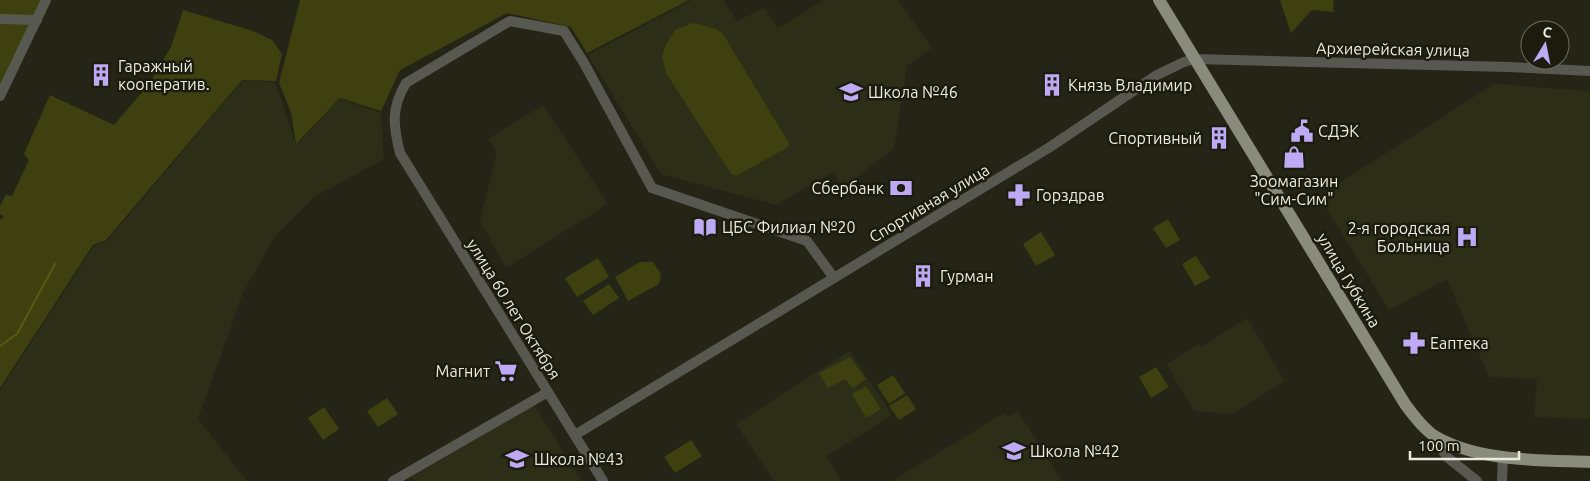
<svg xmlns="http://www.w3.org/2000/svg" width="1590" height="481" viewBox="0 0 1590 481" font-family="Ubuntu,sans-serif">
  <rect width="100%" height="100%" fill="#242516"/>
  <path fill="#2c2e18" d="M692 0H723L737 21 764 8 778 28 824 0H898L932 48 907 66 894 149 843 187 833 172 776 205 661 174 588 55Z
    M242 81 275 82 296 145 340 99 381 113 384 159 314 197 275 236 243 293 198 419 247 481H0V390L94 246 107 241Z
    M1494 84 1590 91V419L1534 417 1537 379 1489 377 1447 279 1389 310 1319 196Z
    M543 105 608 204 506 268 480 221 497 152 488 139Z
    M1247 318 1285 381 1232 414 1194 411 1166 364 1199 344 1201 347Z
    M850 351 892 415 827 456 841 481H774L736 424Z
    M534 405 582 481H414L411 477Z
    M1018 411 1062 481H892L1004 413 1007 417Z"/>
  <path fill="#3e410f" d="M0 0H44L35 18 0 17Z
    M300 0H689L587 53 571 27 507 13 400 70 381 111 340 98 296 144 291 112 279 83Z
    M1280 0H1334L1333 2 1334 12 1312 10 1291 33Z
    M183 10 253 31 272 40 282 54 276 81 242 80 106 240 93 245 0 388V220L4 216 0 214V206L6 195 12 196 29 160 24 154 50 95 114 125 149 84 171 47Z
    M0 21H33L0 91Z
    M693 23 716 29 723 34 789 143 788 147 736 176 731 174 666 73 662 57 665 46 675 30Z
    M1168 219 1180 240 1166 248 1153 228Z
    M1041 232 1055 255 1036 266 1023 244Z
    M1196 256 1210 278 1195 286 1182 264Z
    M598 258 609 277 577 297 565 278Z
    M640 262H653L661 274 659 284 628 301 615 277Z
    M609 284 619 298 593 315 583 301Z
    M850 357 866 379 853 388 845 379 828 388 819 373Z
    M1156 367 1169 387 1151 398 1139 377Z
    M893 375 905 393 889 404 877 385Z
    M866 386 881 409 866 418 852 394Z
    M907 395 916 409 899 420 889 406Z
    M387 398 398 414 378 427 367 411Z
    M324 407 339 429 323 440 308 418Z
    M691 440 702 456 675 473 664 457Z"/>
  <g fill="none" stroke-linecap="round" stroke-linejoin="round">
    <path stroke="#575a13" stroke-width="2" d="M0 346 17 334 55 264"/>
    <path stroke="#575850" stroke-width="10" d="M0 19 37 20
      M0 96 46 0
      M575 435 1050 147 1157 75 1184 62 1195 59 1509 67 1590 71
      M1432 435 1447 457 1477 481
      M393 481 548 392
      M603 481 400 153C393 125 391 108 406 83L510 21 564 31 584 63 652 188 807 241 834 278
      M1502 481 1503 457"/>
    <path stroke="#898b7c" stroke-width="12" d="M1159 0 1405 404C1413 415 1422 427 1433 435 1477 462 1540 460 1590 462"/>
  </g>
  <defs>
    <symbol id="building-bare" viewBox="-9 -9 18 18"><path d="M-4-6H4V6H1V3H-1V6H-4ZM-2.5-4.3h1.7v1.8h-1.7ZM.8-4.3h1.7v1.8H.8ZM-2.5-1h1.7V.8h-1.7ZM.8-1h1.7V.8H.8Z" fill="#bea9f4" stroke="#1b1c0d" stroke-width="2.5" paint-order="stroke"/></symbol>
    <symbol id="school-bare" viewBox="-9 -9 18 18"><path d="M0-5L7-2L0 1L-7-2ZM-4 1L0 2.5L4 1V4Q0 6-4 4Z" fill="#bea9f4" stroke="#1b1c0d" stroke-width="2.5" paint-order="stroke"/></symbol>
    <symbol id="civic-bare" viewBox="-9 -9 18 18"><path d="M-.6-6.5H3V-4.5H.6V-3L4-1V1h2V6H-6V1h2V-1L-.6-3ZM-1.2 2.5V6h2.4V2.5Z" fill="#bea9f4" stroke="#1b1c0d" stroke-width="2.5" paint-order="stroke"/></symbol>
    <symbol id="shop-bare" viewBox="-9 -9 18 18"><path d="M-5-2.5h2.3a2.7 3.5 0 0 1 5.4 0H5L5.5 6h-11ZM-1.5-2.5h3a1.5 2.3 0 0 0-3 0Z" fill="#bea9f4" stroke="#1b1c0d" stroke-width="2.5" paint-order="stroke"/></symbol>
    <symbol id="bank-bare" viewBox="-9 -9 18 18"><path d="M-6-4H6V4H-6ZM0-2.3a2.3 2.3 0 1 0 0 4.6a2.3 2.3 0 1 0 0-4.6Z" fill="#bea9f4" stroke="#1b1c0d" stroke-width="2.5" paint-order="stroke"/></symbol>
    <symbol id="pharmacy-bare" viewBox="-9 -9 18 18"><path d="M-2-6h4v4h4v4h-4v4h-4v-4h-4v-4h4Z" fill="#bea9f4" stroke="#1b1c0d" stroke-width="2.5" paint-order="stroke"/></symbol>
    <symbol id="library-bare" viewBox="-9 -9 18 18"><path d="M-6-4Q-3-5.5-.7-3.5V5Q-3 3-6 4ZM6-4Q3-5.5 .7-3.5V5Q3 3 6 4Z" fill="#bea9f4" stroke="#1b1c0d" stroke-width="2.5" paint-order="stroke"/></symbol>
    <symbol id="hospital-bare" viewBox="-9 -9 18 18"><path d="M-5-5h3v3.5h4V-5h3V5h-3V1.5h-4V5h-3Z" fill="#bea9f4" stroke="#1b1c0d" stroke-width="2.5" paint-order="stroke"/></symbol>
    <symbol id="supermarket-bare" viewBox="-9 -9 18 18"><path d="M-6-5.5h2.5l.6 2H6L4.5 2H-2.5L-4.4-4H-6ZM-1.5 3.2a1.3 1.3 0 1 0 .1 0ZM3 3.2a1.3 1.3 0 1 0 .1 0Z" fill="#bea9f4" stroke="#1b1c0d" stroke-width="2.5" paint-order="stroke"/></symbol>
  </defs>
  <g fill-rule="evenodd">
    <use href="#building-bare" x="85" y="59" width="32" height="32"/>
    <use href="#building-bare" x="1036" y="69" width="32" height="32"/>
    <use href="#school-bare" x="835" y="76" width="32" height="32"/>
    <use href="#civic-bare" x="1286" y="115" width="32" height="32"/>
    <use href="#building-bare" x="1203" y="122" width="32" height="32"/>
    <use href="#shop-bare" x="1278" y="141" width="32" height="32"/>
    <use href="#bank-bare" x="885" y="172" width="32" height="32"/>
    <use href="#pharmacy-bare" x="1003" y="179" width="32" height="32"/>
    <use href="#library-bare" x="689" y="211" width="32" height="32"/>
    <use href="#hospital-bare" x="1451" y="221" width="32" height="32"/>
    <use href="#building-bare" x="907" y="260" width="32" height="32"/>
    <use href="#pharmacy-bare" x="1398" y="327" width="32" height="32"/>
    <use href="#supermarket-bare" x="490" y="355" width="32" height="32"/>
    <use href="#school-bare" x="998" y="435" width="32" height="32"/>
    <use href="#school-bare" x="501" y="443" width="32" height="32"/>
  </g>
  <g text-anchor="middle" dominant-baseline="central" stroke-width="5" stroke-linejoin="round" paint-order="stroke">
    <g font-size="16" fill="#eaebe1" stroke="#1b1c0d">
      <text transform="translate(1393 49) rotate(1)">Архиерейская улица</text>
      <text transform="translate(929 203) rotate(-31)">Спортивная улица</text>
      <text transform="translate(1349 280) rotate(59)">улица Губкина</text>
      <text transform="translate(514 309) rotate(58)">улица 60 лет Октября</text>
    </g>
    <g font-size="16" fill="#eaebe1" stroke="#1b1c0d" text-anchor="start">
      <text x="118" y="66">Гаражный<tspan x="118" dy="18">кооператив.</tspan></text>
      <text x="1068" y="85">Князь Владимир</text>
      <text x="868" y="92">Школа №46</text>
      <text x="1318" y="131">СДЭК</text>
      <text x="1202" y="138" text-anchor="end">Спортивный</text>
      <text x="1294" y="181" text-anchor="middle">Зоомагазин<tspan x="1294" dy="18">"Сим-Сим"</tspan></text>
      <text x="884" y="188" text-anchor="end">Сбербанк</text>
      <text x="1036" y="195">Горздрав</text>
      <text x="722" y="227">ЦБС Филиал №20</text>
      <text x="1450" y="228" text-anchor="end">2-я городская<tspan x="1450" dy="18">Больница</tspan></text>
      <text x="940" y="276">Гурман</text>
      <text x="1430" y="343">Еаптека</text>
      <text x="490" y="371" text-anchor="end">Магнит</text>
      <text x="1030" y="451">Школа №42</text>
      <text x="534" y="459">Школа №43</text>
    </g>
  </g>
  <g transform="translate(1545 45) rotate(10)"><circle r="24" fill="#1b1c0d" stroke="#6e6f62"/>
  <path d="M0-4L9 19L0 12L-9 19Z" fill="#bea9f4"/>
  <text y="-8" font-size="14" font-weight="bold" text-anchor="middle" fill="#eaebe1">С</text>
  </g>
  <path d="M1410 451v8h109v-8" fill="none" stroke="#eaebe1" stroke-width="2.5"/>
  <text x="1418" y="451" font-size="15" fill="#eaebe1" stroke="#1b1c0d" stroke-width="4" paint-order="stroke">100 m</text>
</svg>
